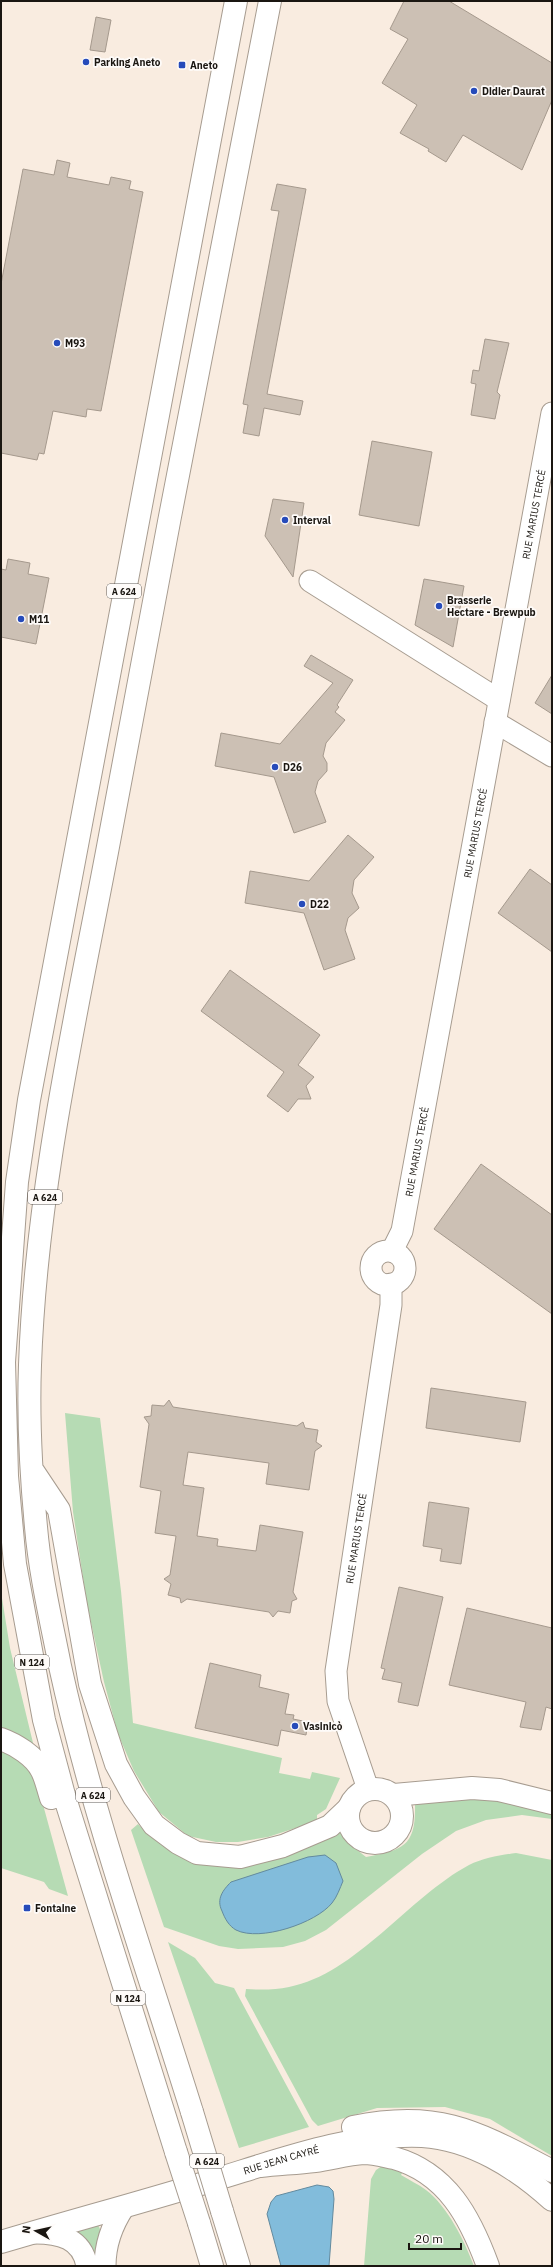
<svg xmlns="http://www.w3.org/2000/svg" width="553" height="2267" viewBox="0 0 553 2267" font-family="'IBM Plex Sans',sans-serif">
  <rect width="100%" height="100%" fill="#f9ece0"/>
  <path fill="#b6dbb4" d="M65 1413 100 1418 121 1591 133 1723 282 1758 279 1773 310 1779 312 1772 340 1778 326 1809 317 1815V1821L268 1837 238 1842H216L188 1836 159 1812 134 1771 118 1734 104 1682 87 1604 73 1512Z
    M1 1592 10 1648 34 1747 1 1732Z
    M1 1751 23 1762 36 1779 68 1896 49 1889 44 1882 1 1868Z
    M482 1798 552 1813V1819L522 1815 486 1820 456 1831 422 1854 326 1930 305 1941 283 1947 238 1949 219 1946 164 1927 131 1830 138 1824 150 1836 191 1860 214 1866H238L341 1830 347 1842 366 1857C404 1850 416 1846 415 1804Z
    M516 1853 552 1860V2156L490 2119 445 2107 377 2108 318 2126 312 2120 245 1996 246 1989C260 1990 275 1990 289 1987 356 1974 409 1897 469 1865 483 1858 501 1855 516 1853Z
    M168 1942 195 1958 215 1983 234 1988 309 2127 239 2148Z
    M385 2164 404 2169 401 2175C409 2180 418 2184 426 2190 448 2207 464 2240 474 2266H364L371 2179 376 2170Z
    M98 2225 101 2231 96 2266 75 2231Z"/>
  <path fill="#82bcdb" stroke="#638a9e" d="M325 1855 336 1863 343 1881C340 1888 337 1897 332 1903 316 1923 260 1942 236 1930 229 1926 225 1919 222 1911 216 1899 223 1890 231 1882L308 1857Z
    M317 2185 329 2187 333 2191 334 2199 329 2266H281L267 2214 271 2202 276 2196Z"/>
  <path fill="#ccc0b4" stroke="#a5998d" d="M404 1H449L552 63V100L522 170 463 135 446 162 428 151 429 149 400 133 417 105 382 83 408 39 390 29Z
    M96 17 111 20 105 52 90 50Z
    M57 160 70 163 67 177 109 185 111 177 131 181 129 189 143 192 101 411 87 409 86 417 53 411 44 454 39 453 37 460 1 453V284L23 169 54 175Z
    M277 184 306 189 267 394 303 401 300 415 264 408 259 436 243 433 248 405 243 404 279 211 271 210Z
    M485 339 509 343 497 392 500 395 495 419 471 415 476 384 471 383 473 370 479 371Z
    M372 441 432 452 419 526 359 515Z
    M273 499 304 503 293 577 265 536Z
    M8 559 30 563 28 574 49 578 36 644 1 637V569L6 570Z
    M424 579 464 586 453 647 415 625Z
    M311 655 353 680 337 705 339 707 335 712 345 720 326 743 323 756 327 763V771L318 781 315 792 326 822 294 833 274 777 215 766 221 733 280 744 333 683 304 666Z
    M552 675V714L535 703Z
    M348 835 374 857 354 880 352 893 359 908 348 918 345 930 355 959 324 970 304 913 245 903 250 871 309 881Z
    M530 869 552 885V952L498 913Z
    M230 970 320 1035 298 1065 314 1077 306 1086 311 1099H298L288 1112 267 1096 284 1072 201 1011Z
    M481 1164 552 1215V1314L434 1229Z
    M431 1388 526 1402 520 1442 426 1428Z
    M169 1400 173 1407 297 1426 303 1422 305 1428 318 1430 316 1442 322 1446 315 1451 309 1490 266 1484 269 1463 188 1452 183 1485 204 1488 197 1536 218 1539 217 1546 256 1551 260 1525 303 1532 293 1592 297 1599 292 1601 290 1613 278 1611 273 1617 269 1612 187 1599 181 1603 180 1598 168 1595 171 1584 164 1579 170 1575 176 1536 155 1533 161 1491 140 1487 149 1424 144 1417 151 1416 152 1405 164 1406Z
    M429 1502 469 1508 461 1564 440 1561 442 1549 423 1546Z
    M399 1587 443 1597 418 1706 398 1702 402 1683 382 1679 385 1669 381 1668Z
    M467 1608 552 1628V1709L546 1707 541 1730 520 1727 526 1702 449 1685Z
    M210 1663 261 1675 259 1687 289 1694 285 1714 294 1715 293 1719 308 1722 306 1735 281 1730 278 1746 195 1728Z"/>
  <g fill="none" stroke-linecap="round" stroke-linejoin="round">
    <defs>
      <g id="minor">
        <path d="M310 581 499 700"/>
        <path d="M495 722 552 756"/>
        <path id="s1" d="M392 1251 402 1231 552 413"/>
        <circle cx="388" cy="1268" r="17"/>
        <path id="s2" d="M368 1789 338 1701 336 1671 391 1305V1284"/>
        <path d="M35 2233C59 2233 82 2238 87 2266"/>
        <path d="M105 2266C105 2244 112 2225 124 2207"/>
      </g>
      <g id="major">
        <circle cx="375" cy="1816" r="27"/>
        <path d="M394 1795 472 1788 499 1790 552 1803"/>
        <path d="M353 2127C440 2109 477 2132 552 2171"/>
        <path id="s3" d="M1 2242C68 2222 135 2204 201 2184 272 2163 347 2133 422 2136 471 2139 517 2168 552 2200"/>
      </g>
      <path id="highway" d="M33 1471 59 1510 90 1684 116 1764 134 1797 154 1825 178 1843 197 1853 240 1857 283 1846 330 1826 349 1808
        M1 1739C15 1744 35 1756 42 1771 46 1779 48 1789 51 1798
        M192 2112C146 1964 93 1817 60 1666 51 1620 40 1574 36 1527 31 1474 28 1418 30 1365 36 1192 75 1021 107 852 159 568 215 284 270 1
        M176 2152 64 1795 44 1720 15 1564 7 1476 4 1362 17 1182 29 1100 236 1
        M260 2166C279 2164 297 2163 315 2161 331 2159 347 2154 364 2153 373 2153 384 2156 394 2158 447 2173 470 2217 488 2266
        M222 2211 239 2266
        M199 2223 212 2266"/>
    </defs>
    <use href="#minor" stroke="#a79c90" stroke-width="23"/>
    <use href="#major" stroke="#a79c90" stroke-width="24"/>
    <use href="#highway" stroke="#a79c90" stroke-width="24"/>
    <use href="#minor" stroke="#fff" stroke-width="21"/>
    <use href="#major" stroke="#fff" stroke-width="22"/>
    <use href="#highway" stroke="#fff" stroke-width="22"/>
    <defs>
      <path id="highway-bridge" d="M192 2112 222 2211
        M176 2152 199 2223"/>
    </defs>
    <use href="#highway-bridge" stroke="#a79c90" stroke-width="24" stroke-linecap="butt"/>
    <use href="#highway-bridge" stroke="#fff" stroke-width="22"/>
  </g>
  <g fill="#264bba" stroke="#fefbf9" stroke-width="1.5">
    <circle cx="86" cy="62" r="4"/>
    <rect x="178" y="61" width="8" height="8" rx="2"/>
    <circle cx="474" cy="91" r="4"/>
    <circle cx="57" cy="343" r="4"/>
    <circle cx="285" cy="520" r="4"/>
    <circle cx="439" cy="606" r="4"/>
    <circle cx="21" cy="619" r="4"/>
    <circle cx="275" cy="767" r="4"/>
    <circle cx="302" cy="904" r="4"/>
    <circle cx="295" cy="1726" r="4"/>
    <rect x="23" y="1904" width="8" height="8" rx="2"/>
  </g>
  <g text-anchor="middle" dominant-baseline="central" stroke-width="3.5" stroke-linejoin="round" paint-order="stroke">
    <g fill="#fefbf9" stroke="#5e5b57" stroke-width="1">
      <rect x="107" y="584" width="34" height="14" rx="3"/>
      <rect x="28" y="1190" width="34" height="14" rx="3"/>
      <rect x="15" y="1655" width="34" height="14" rx="3"/>
      <rect x="76" y="1788" width="34" height="14" rx="3"/>
      <rect x="111" y="1991" width="34" height="14" rx="3"/>
      <rect x="190" y="2154" width="34" height="14" rx="3"/>
    </g>
    <g font-size="9" font-weight="bold" fill="#1a1611">
      <text x="124" y="591">A 624</text>
      <text x="45" y="1197">A 624</text>
      <text x="32" y="1662">N 124</text>
      <text x="93" y="1795">A 624</text>
      <text x="128" y="1998">N 124</text>
      <text x="207" y="2161">A 624</text>
    </g>
    <g font-size="10" font-weight="bold" fill="#1a1611" stroke="#fefbf9" text-anchor="start">
      <text x="94" y="62">Parking Aneto</text>
      <text x="190" y="65">Aneto</text>
      <text x="482" y="91">Didier Daurat</text>
      <text x="65" y="343">M93</text>
      <text x="293" y="520">Interval</text>
      <text x="447" y="600">Brasserie<tspan x="447" dy="12">Hectare - Brewpub</tspan></text>
      <text x="29" y="619">M11</text>
      <text x="283" y="767">D26</text>
      <text x="310" y="904">D22</text>
      <text x="303" y="1726">Vasinicò</text>
      <text x="35" y="1908">Fontaine</text>
    </g>
    <g font-size="10" fill="#1a1611" stroke="#fefbf9">
      <text stroke="none"><textPath href="#s1" startOffset="751">RUE MARIUS TERCÉ</textPath></text>
      <text stroke="none"><textPath href="#s1" startOffset="427">RUE MARIUS TERCÉ</textPath></text>
      <text stroke="none"><textPath href="#s1" startOffset="103">RUE MARIUS TERCÉ</textPath></text>
      <text stroke="none"><textPath href="#s2" startOffset="257">RUE MARIUS TERCÉ</textPath></text>
      <text stroke="none"><textPath href="#s3" startOffset="292">RUE JEAN CAYRÉ</textPath></text>
    </g>
  </g>
  <rect width="553" height="2267" fill="none" stroke="#1a1611" stroke-width="4"/>
  <g transform="translate(36 2231) rotate(278)" stroke="#fefbf9" stroke-width="3" paint-order="stroke">
  <path d="M0-3L7 15L0 10L-7 15Z" fill="#1a1611"/>
  <text y="-6" font-size="11" font-weight="bold" text-anchor="middle" fill="#1a1611">N</text>
  </g>
  <path d="M409 2243v6h52v-6" fill="none" stroke="#1a1611" stroke-width="2"/>
  <text x="415" y="2243" font-size="12" fill="#1a1611" stroke="#fefbf9" stroke-width="3" paint-order="stroke">20 m</text>
</svg>
